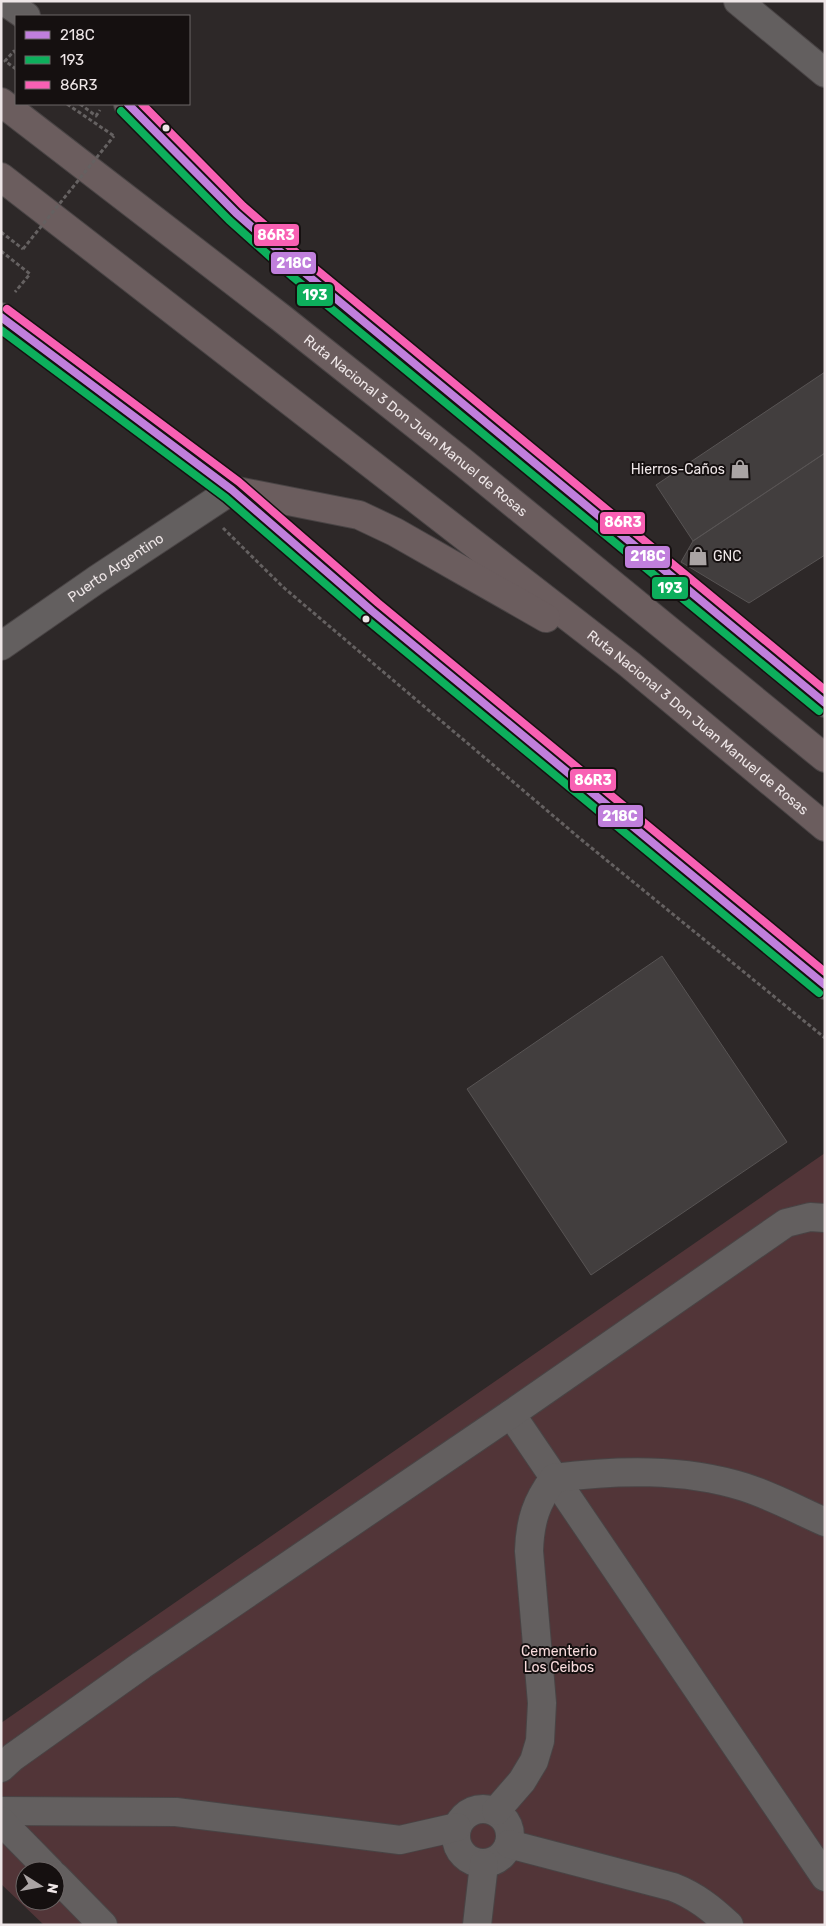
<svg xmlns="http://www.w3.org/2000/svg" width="826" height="1926" viewBox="0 0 826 1926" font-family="Rubik,sans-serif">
  <rect width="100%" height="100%" fill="#2d2828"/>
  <path fill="#523538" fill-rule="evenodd" d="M825 1153V1925H44L1 1884V1723ZM25 1871H55V1901H25Z"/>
  <path fill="#423e3e" stroke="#585454" d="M825 372V453L693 541 656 485Z
    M825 453V555L749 603 681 562 693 541Z
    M662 956 787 1142 591 1275 467 1089Z"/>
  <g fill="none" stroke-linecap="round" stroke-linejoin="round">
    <defs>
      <g id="minor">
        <path d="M4 1 26 16"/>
        <path d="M738 1 825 73"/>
        <path d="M128 104 236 213 300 269 825 703"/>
        <path d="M1 317 232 490 372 611 825 985"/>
        <path id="s1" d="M1 646 96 580 232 490"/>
        <path d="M511 1414 825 1877"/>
        <path d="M1 1768 13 1757 142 1665 511 1414 786 1223 810 1217 825 1218"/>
        <circle cx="483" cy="1836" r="27"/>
        <path d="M1 1811 176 1812 400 1840 457 1827"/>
        <path d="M496 1811 522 1781 534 1761 540 1741 542 1703 529 1551C530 1521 536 1502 554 1478 617 1470 683 1468 744 1487 772 1496 798 1510 825 1522"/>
        <path d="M1 1821 50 1871"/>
        <path d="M509 1844 673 1887C696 1896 712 1909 729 1925"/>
        <path d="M55 1876 103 1925"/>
        <path d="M477 1925 484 1864"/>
      </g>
      <g id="highway">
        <path id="s2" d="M1 102 280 317 464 463 825 758"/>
        <path id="s3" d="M1 177 629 664 825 827"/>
        <path d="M232 490 359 515 395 532 546 618"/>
      </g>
    </defs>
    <use href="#minor" stroke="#494445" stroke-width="30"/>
    <use href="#highway" stroke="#494445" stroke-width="30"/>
    <path stroke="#656161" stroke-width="3" stroke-dasharray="4 2.5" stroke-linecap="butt" d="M16 53 14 51 5 61 16 69
      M67 104 114 136
      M80 104 96 116 100 110
      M1 232 23 249
      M1 251 30 274 15 292
      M223 528 283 587 583 841 825 1038"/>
    <use href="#minor" stroke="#635f5f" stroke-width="28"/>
    <use href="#highway" stroke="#6b5d5e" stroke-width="28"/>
    <path stroke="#656161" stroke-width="3" stroke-dasharray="4 2.5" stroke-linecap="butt" d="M23 249 114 136"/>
    <defs>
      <path id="bus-1" d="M128 104 236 213 300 269 825 703
        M1 317 232 490 372 611 825 985"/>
      <path id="bus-2" d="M121 111 229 220 293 277 819 711
        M1 330 226 498 366 619 819 993"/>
      <path id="bus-3" d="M142 104 243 206 306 261 825 690
        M7 309 239 482 378 603 825 972"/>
    </defs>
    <use href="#bus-1" stroke="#151010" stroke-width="11"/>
    <use href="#bus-2" stroke="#151010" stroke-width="11"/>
    <use href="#bus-3" stroke="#151010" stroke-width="11"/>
    <use href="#bus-1" stroke="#c07fdc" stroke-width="8"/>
    <use href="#bus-2" stroke="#0daf5c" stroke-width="8"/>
    <use href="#bus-3" stroke="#f860b3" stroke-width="8"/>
  </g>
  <defs>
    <symbol id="shop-bare" viewBox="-9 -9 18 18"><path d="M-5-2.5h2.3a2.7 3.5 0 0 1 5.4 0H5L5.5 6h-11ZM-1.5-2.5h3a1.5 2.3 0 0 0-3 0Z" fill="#aaa4a4" stroke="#151010" stroke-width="2.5" paint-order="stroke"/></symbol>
  </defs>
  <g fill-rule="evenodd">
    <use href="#shop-bare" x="726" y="455" width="28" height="28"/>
    <use href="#shop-bare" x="684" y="542" width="28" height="28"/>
  </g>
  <g fill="#eee6e7" stroke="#151010" stroke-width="2">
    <circle cx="166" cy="128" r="4.5"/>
    <circle cx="366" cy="619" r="4.5"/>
  </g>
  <g text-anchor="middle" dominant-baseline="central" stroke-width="4" stroke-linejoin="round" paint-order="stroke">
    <g font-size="14" fill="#eee6e7" stroke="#151010">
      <text stroke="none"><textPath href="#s2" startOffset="526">Ruta Nacional 3 Don Juan Manuel de Rosas</textPath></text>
      <text stroke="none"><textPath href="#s1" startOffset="139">Puerto Argentino</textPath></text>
      <text stroke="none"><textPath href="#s3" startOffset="885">Ruta Nacional 3 Don Juan Manuel de Rosas</textPath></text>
    </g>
    <g font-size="14" fill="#eee6e7" stroke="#151010" text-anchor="end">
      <text x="725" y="469">Hierros-Caños</text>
      <text x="713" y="556" text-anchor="start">GNC</text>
    </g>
    <g font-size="14" fill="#f8dbdc" stroke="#151010">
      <text x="559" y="1651">Cementerio<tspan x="559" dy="16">Los Ceibos</tspan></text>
    </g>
  </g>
  <g stroke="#151010" stroke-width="2">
    <rect x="253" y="223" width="47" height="24" rx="5" fill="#f860b3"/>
    <rect x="270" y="251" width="47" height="24" rx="5" fill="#c07fdc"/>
    <rect x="296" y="283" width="38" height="24" rx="5" fill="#0daf5c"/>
    <rect x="599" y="511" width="47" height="24" rx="5" fill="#f860b3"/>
    <rect x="624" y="545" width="47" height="24" rx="5" fill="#c07fdc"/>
    <rect x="651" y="576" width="38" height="24" rx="5" fill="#0daf5c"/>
    <rect x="569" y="768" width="48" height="24" rx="5" fill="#f860b3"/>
    <rect x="597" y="804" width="47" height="24" rx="5" fill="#c07fdc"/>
  </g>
  <g font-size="14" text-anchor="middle" font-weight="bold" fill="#fff">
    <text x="276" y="240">86R3</text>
    <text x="294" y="268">218C</text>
    <text x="315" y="300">193</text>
    <text x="623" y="527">86R3</text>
    <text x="648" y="561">218C</text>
    <text x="670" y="593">193</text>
    <text x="593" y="785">86R3</text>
    <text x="620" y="821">218C</text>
  </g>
  <rect width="826" height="1926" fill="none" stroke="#eee6e7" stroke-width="5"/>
  <rect x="15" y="15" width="175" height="90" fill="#151010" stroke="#6c6666"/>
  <rect x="25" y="31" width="25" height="8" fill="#c07fdc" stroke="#6c6666"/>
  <text x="60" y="40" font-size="15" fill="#eee6e7">218C</text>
  <rect x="25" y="56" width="25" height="8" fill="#0daf5c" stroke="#6c6666"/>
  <text x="60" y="65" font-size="15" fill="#eee6e7">193</text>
  <rect x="25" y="81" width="25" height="8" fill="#f860b3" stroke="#6c6666"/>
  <text x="60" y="90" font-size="15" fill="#eee6e7">86R3</text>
  <g transform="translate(40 1886) rotate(101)"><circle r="24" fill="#151010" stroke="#6c6666"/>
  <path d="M0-4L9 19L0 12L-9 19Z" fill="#aaa4a4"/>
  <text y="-8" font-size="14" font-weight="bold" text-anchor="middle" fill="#eee6e7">N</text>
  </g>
</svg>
